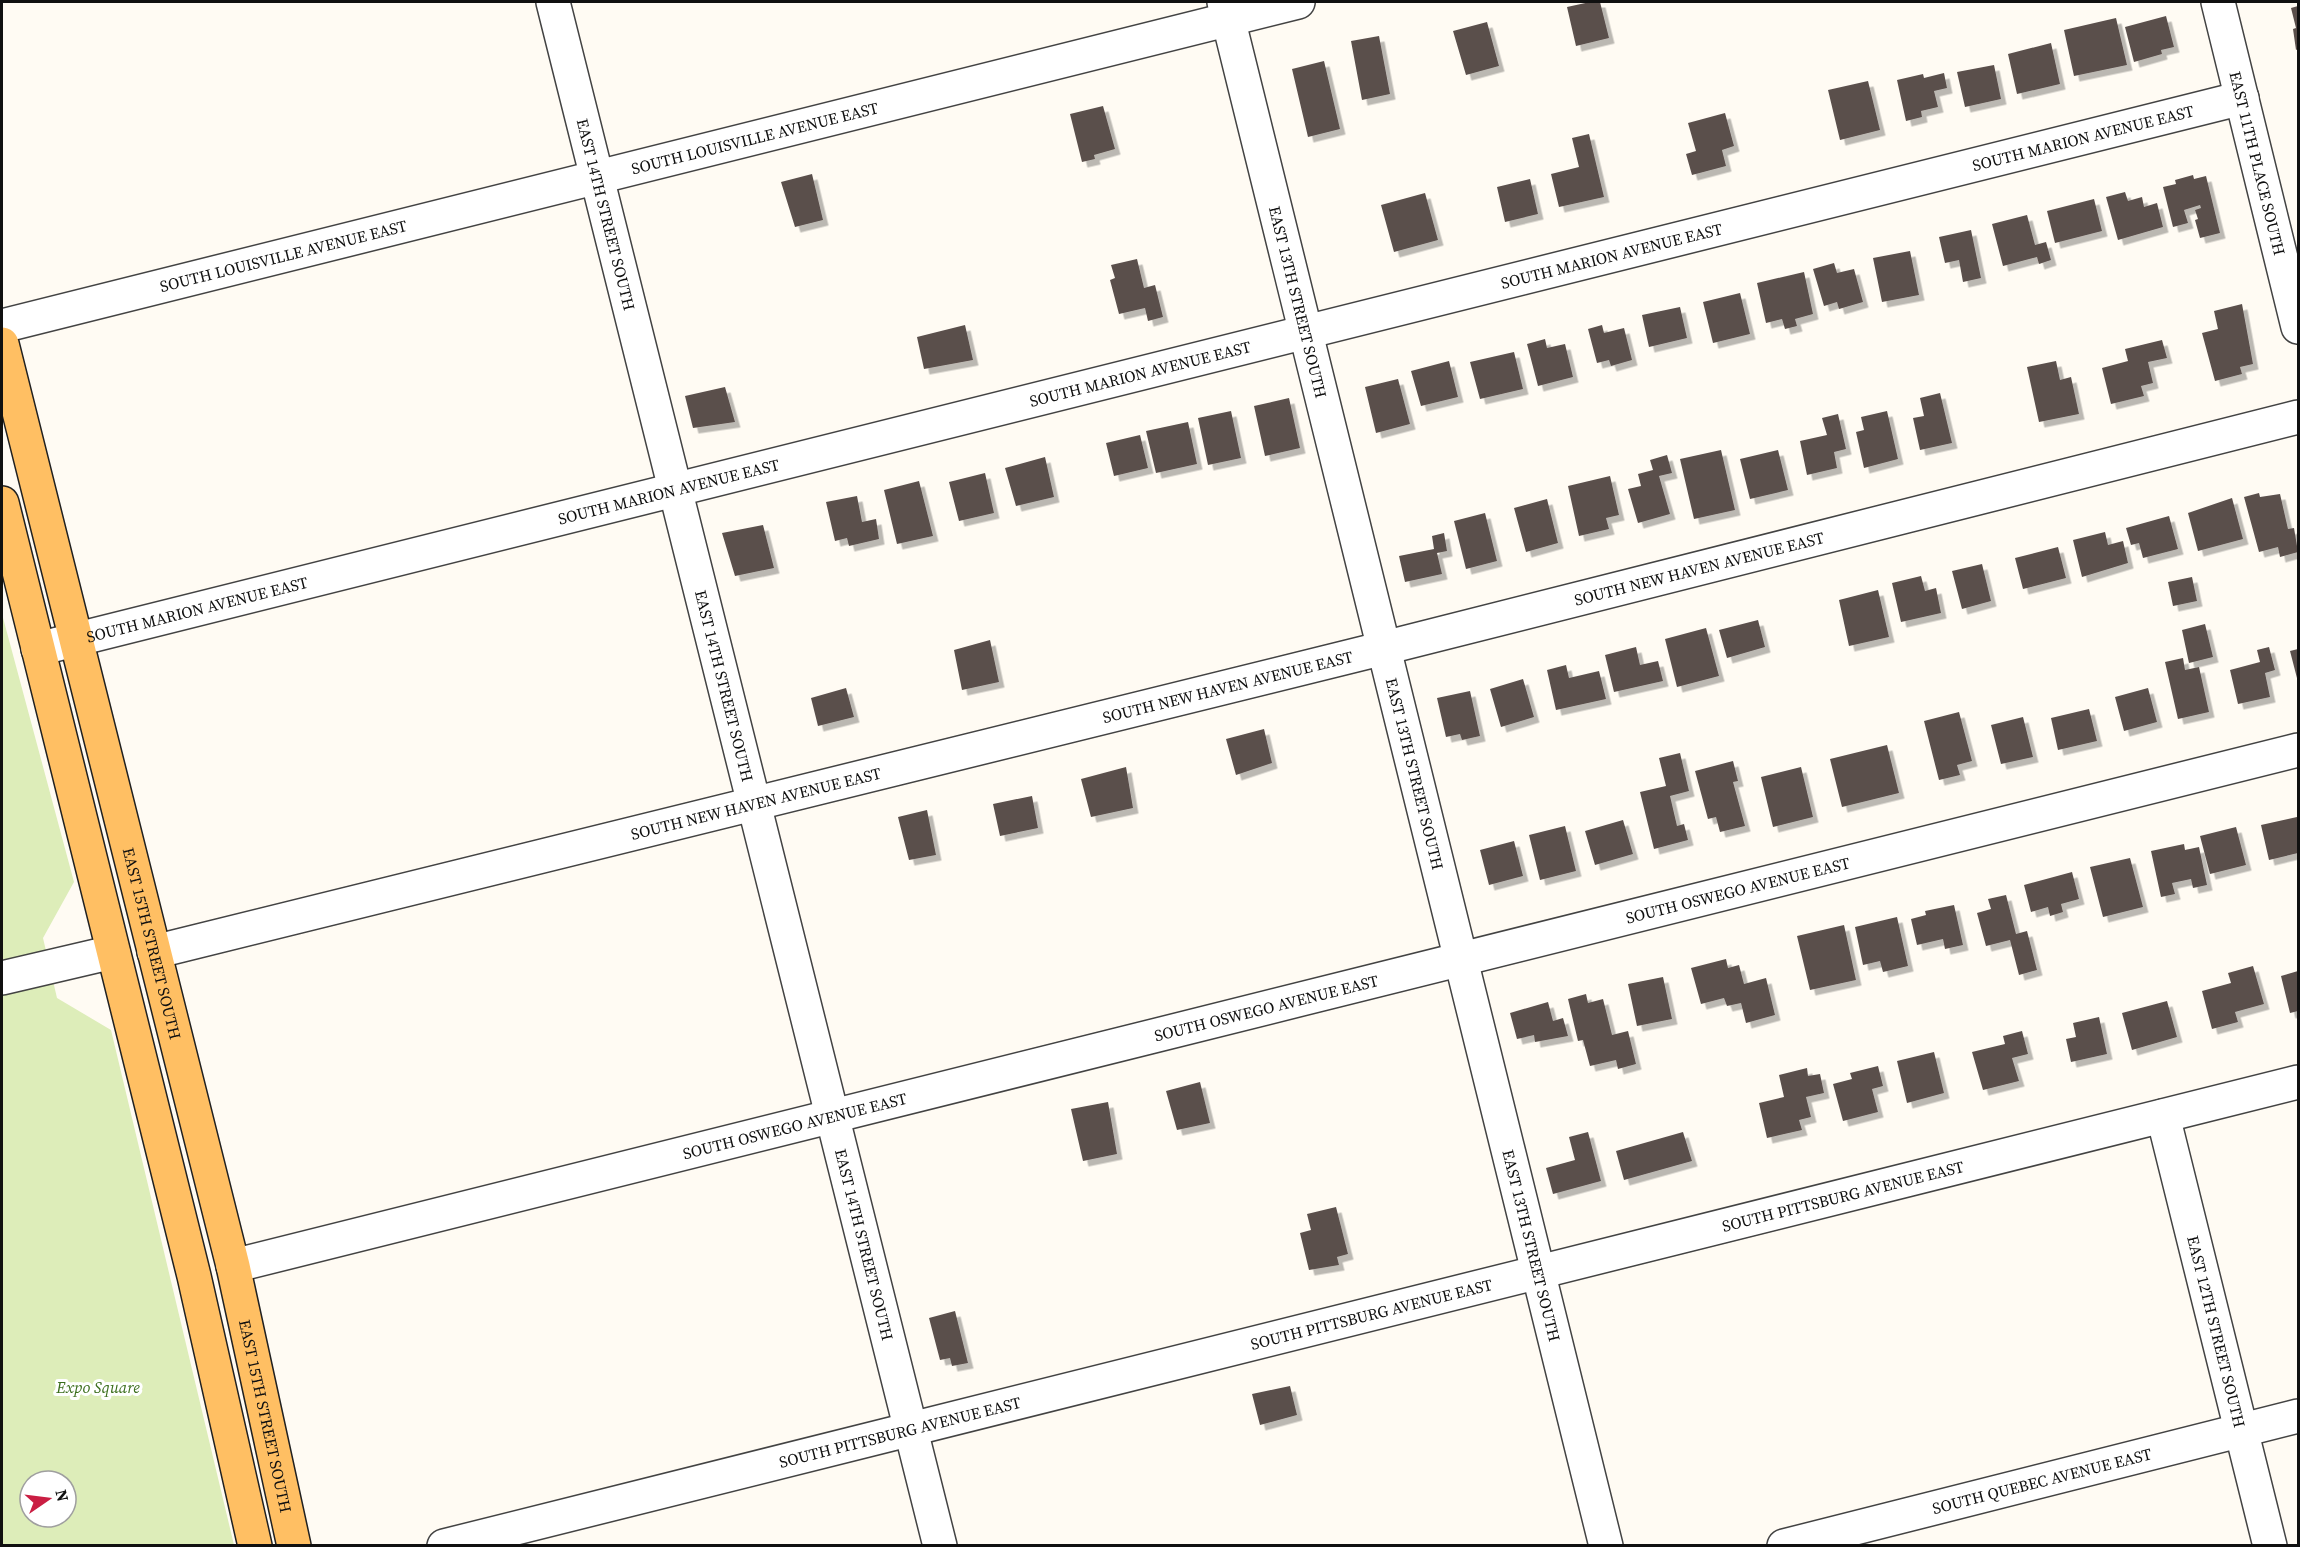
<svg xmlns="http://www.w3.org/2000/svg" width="2300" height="1547" viewBox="0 0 2300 1547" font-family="'Source Serif 4',serif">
  <defs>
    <filter id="shadow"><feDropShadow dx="5.5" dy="5.5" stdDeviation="0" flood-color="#0004"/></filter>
  </defs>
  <rect width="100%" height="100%" fill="#fffbf3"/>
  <path fill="#ddedb9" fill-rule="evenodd" d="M2 614 74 882 43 938 57 998 111 1030 234 1545H2ZM30 1481H66V1517H30Z"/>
  <path fill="#5a4f4c" filter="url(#shadow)" d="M1590 2H1600L1609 38 1576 46 1567 7Z
    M2298 6V49L2296 50 2293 29 2296 28 2291 8Z
    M2166 16 2174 47 2161 50 2162 54 2134 62 2125 27Z
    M2116 18 2127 65 2074 76 2064 30Z
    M1487 22 1499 66 1466 75 1453 31Z
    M1379 36 1390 94 1362 100 1351 41Z
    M2051 43 2060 84 2017 94 2008 54Z
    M1324 61 1340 129 1308 137 1292 69Z
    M1994 65 2001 99 1965 107 1957 72Z
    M1944 73 1947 88 1934 91 1938 107 1921 111 1922 117 1906 121 1897 80 1923 74 1924 78Z
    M1868 81 1880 130 1840 140 1828 90Z
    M1103 106 1115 149 1094 155 1095 159 1082 162 1070 114Z
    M1725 113 1734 146 1722 150 1726 166 1692 175 1686 154 1696 151 1688 123Z
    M1589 134 1604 197 1559 207 1551 174 1579 167 1572 138Z
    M812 174 823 220 795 227 781 182Z
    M2193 175 2194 179 2206 176 2220 233 2200 238 2195 220 2198 219 2195 210 2201 208 2200 205 2184 210 2188 223 2173 227 2163 187 2176 184 2175 180Z
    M1530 179 1538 214 1505 222 1497 187Z
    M2125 192 2128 201 2142 197 2144 207 2157 203 2163 227 2118 240 2106 197Z
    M1425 193 1438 240 1394 252 1381 205Z
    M2094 199 2102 231 2055 243 2047 211Z
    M2027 215 2035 245 2046 242 2051 260 2039 264 2037 257 2003 266 1992 224Z
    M1971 230 1981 278 1963 282 1959 260 1945 263 1939 237Z
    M1910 251 1919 295 1882 302 1873 258Z
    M1137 259 1144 288 1155 285 1163 317 1148 321 1145 308 1119 314 1110 280 1115 278 1111 265Z
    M1834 263 1837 273 1854 269 1863 302 1839 309 1837 302 1824 306 1813 269Z
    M1804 272 1813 314 1795 319 1797 326 1785 329 1782 319 1766 323 1757 283Z
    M1740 293 1750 334 1713 343 1703 302Z
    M2242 304 2253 364 2240 367 2242 374 2215 381 2202 333 2218 329 2214 311Z
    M1680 307 1687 338 1649 347 1642 315Z
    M965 325 973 360 924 369 917 337Z
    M1602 325 1604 333 1624 328 1632 360 1611 366 1609 360 1597 363 1588 329Z
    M1545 339 1547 348 1565 344 1573 377 1538 386 1527 344Z
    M2162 340 2167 358 2148 362 2153 383 2141 386 2144 396 2111 404 2102 368 2128 361 2125 349Z
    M1514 352 1523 389 1480 399 1470 362Z
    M1449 361 1458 397 1421 406 1411 371Z
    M2056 361 2060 380 2071 377 2079 414 2039 422 2027 367Z
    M1398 379 1410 424 1376 433 1365 387Z
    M725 387 735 422 693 428 685 396Z
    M1940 393 1952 443 1920 450 1913 418 1924 416 1920 398Z
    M1289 398 1300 448 1265 456 1254 406Z
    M1231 411 1241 458 1208 465 1198 418Z
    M1887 411 1898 459 1864 468 1856 432 1864 430 1861 417Z
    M1838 414 1846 449 1834 452 1837 468 1807 475 1800 441 1827 435 1822 418Z
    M1188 422 1197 464 1156 473 1146 431Z
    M1140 435 1148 468 1114 476 1106 443Z
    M1721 450 1735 510 1694 519 1680 459Z
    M1778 450 1788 490 1750 499 1740 459Z
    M1667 455 1672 473 1659 476 1670 514 1638 523 1628 489 1641 486 1638 474 1653 470 1650 460Z
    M1045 457 1054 497 1016 506 1005 468Z
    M985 473 994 513 959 521 949 482Z
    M1610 476 1619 515 1606 518 1609 529 1579 536 1568 486Z
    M919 481 933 536 897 544 884 490Z
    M2259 493 2260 497 2280 494 2288 529 2294 528 2298 552 2280 557 2278 547 2259 552 2244 497Z
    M857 496 862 522 876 519 879 539 849 546 847 538 835 541 826 502Z
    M2232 498 2243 539 2198 551 2188 513Z
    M1547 499 1558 543 1526 552 1514 508Z
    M1485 513 1497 561 1466 569 1454 521Z
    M2169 516 2178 549 2143 558 2139 543 2131 545 2126 528Z
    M763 525 774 568 735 576 722 533Z
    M2105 532 2108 545 2123 541 2128 563 2082 577 2073 540Z
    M1444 533 1447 551 1437 553 1442 574 1405 582 1399 556 1434 549 1432 536Z
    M2058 547 2066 578 2023 589 2015 558Z
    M1982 564 1991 601 1962 609 1952 571Z
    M1921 576 1925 591 1936 588 1941 613 1901 622 1892 583Z
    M2192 577 2197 601 2173 606 2168 582Z
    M1878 590 1889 637 1849 646 1839 600Z
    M1758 620 1765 647 1727 658 1719 630Z
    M2205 624 2213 657 2189 663 2182 630Z
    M1706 628 1719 676 1677 687 1665 639Z
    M990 640 999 682 962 690 954 650Z
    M1636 647 1640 665 1658 661 1663 681 1614 692 1605 655Z
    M2269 647 2275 670 2265 673 2270 697 2238 704 2230 670 2260 662 2257 650Z
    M2298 649V682L2290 651Z
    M2183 658 2185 670 2199 667 2209 712 2178 719 2165 662Z
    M1566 665 1569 678 1599 671 1606 699 1556 710 1547 670Z
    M1523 679 1534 717 1501 727 1490 689Z
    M846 688 854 717 818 726 811 698Z
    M2148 688 2157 722 2124 731 2115 697Z
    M1470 691 1480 736 1462 740 1460 734 1446 737 1437 698Z
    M2089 709 2097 741 2058 750 2051 718Z
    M1959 712 1972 761 1957 765 1960 775 1939 780 1924 721Z
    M2023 717 2033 757 2001 764 1991 725Z
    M1264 729 1272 763 1236 775 1226 739Z
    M1887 745 1899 793 1842 807 1830 759Z
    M1680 753 1689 791 1670 796 1677 826 1684 824 1688 840 1654 849 1640 792 1666 786 1659 758Z
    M1733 761 1738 781 1733 782 1745 826 1720 832 1716 817 1708 819 1695 771Z
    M1126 767 1133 808 1091 817 1081 779Z
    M1801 767 1813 817 1773 827 1761 777Z
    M1032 796 1038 828 1000 836 993 804Z
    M927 810 936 855 909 860 898 817Z
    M2297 817 2298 853 2269 860 2261 825Z
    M1623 820 1633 854 1595 865 1585 831Z
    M1565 826 1576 871 1540 880 1529 835Z
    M2236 827 2246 865 2210 874 2200 836Z
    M1514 841 1523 876 1489 885 1480 850Z
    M2184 844 2185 850 2199 847 2207 885 2193 888 2191 879 2172 883 2175 894 2161 897 2151 851Z
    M2130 858 2143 907 2103 917 2090 867Z
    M2072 872 2079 899 2061 904 2063 912 2050 916 2048 907 2031 912 2024 885Z
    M2006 895 2016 934 2027 931 2037 970 2019 975 2010 940 1986 946 1977 913 1991 909 1988 899Z
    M1954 905 1963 945 1945 949 1943 939 1917 945 1911 919 1926 915 1925 911Z
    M1897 917 1908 966 1883 972 1880 961 1863 965 1855 927Z
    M1844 925 1856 980 1810 990 1797 936Z
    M1726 959 1728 968 1739 965 1744 984 1766 978 1775 1015 1746 1023 1741 1003 1727 1006 1724 998 1701 1004 1691 968Z
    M2253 966 2264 1004 2235 1012 2238 1022 2212 1029 2202 991 2231 983 2228 973Z
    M2298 971V1011L2290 1013 2281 976Z
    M1663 977 1672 1019 1637 1026 1628 984Z
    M1586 994 1588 1003 1603 999 1612 1035 1628 1031 1636 1064 1618 1069 1616 1060 1590 1066 1583 1040 1578 1041 1568 999Z
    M2167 1001 2177 1037 2132 1050 2122 1013Z
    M1548 1002 1553 1021 1563 1018 1568 1036 1535 1042 1534 1035 1517 1039 1510 1013Z
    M2099 1017 2107 1054 2071 1062 2066 1039 2076 1037 2073 1023Z
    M2022 1031 2028 1054 2012 1058 2019 1081 1983 1090 1972 1052 2005 1044 2003 1036Z
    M1934 1052 1944 1093 1907 1103 1897 1061Z
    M1878 1066 1883 1086 1872 1089 1878 1112 1843 1121 1833 1084 1852 1079 1850 1073Z
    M1807 1068 1808 1076 1820 1074 1824 1093 1806 1097 1811 1117 1799 1120 1802 1130 1767 1138 1759 1103 1784 1097 1779 1075Z
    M1200 1082 1210 1123 1177 1130 1166 1091Z
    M1108 1102 1117 1154 1083 1161 1071 1109Z
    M1588 1132 1601 1181 1553 1194 1546 1168 1575 1160 1569 1137Z
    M1683 1132 1692 1161 1624 1180 1616 1151Z
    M1336 1207 1348 1254 1337 1257 1339 1265 1309 1270 1300 1233 1311 1230 1307 1214Z
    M955 1311 968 1363 952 1366 950 1358 940 1360 929 1318Z
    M1290 1386 1297 1415 1260 1425 1252 1394Z"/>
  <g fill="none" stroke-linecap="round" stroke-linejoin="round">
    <defs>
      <g id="minor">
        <path id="s1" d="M553 2 940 1546"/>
        <path id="s2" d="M1224 2 1606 1546"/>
        <path id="s3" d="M2218 2 2298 327"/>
        <path id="s4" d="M2 326 1298 2"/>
        <path id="s5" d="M38 649 2242 98"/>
        <path id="s6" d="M154 952 1384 648 2298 417"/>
        <path d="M2 978 113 952"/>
        <path id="s7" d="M2163 1116 2270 1546"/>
        <path id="s8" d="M233 1266 2298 750"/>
        <path id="s9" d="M444 1546 2298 1082"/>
        <path id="s10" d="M1784 1546 2298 1416"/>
      </g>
      <g id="major">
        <path id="s11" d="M2 344 233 1266 294 1546"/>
        <path d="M2 503 194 1276 255 1546"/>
      </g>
    </defs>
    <use href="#minor" stroke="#434343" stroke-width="36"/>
    <use href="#major" stroke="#212121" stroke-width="36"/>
    <use href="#minor" stroke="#fff" stroke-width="33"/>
    <use href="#major" stroke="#ffbf63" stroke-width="33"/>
  </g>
  <g text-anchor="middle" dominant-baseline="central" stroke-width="6" stroke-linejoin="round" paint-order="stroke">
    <g font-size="16" fill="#101010" stroke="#fff">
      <text stroke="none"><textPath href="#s4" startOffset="776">SOUTH LOUISVILLE AVENUE EAST</textPath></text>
      <text stroke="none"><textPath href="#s5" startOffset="2108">SOUTH MARION AVENUE EAST</textPath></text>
      <text stroke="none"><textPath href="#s3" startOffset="166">EAST 11TH PLACE SOUTH</textPath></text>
      <text stroke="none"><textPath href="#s1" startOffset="219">EAST 14TH STREET SOUTH</textPath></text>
      <text stroke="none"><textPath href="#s4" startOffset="290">SOUTH LOUISVILLE AVENUE EAST</textPath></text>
      <text stroke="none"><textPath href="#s5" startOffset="1622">SOUTH MARION AVENUE EAST</textPath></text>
      <text stroke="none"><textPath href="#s2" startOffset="309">EAST 13TH STREET SOUTH</textPath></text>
      <text stroke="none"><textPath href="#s5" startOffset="1136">SOUTH MARION AVENUE EAST</textPath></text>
      <text stroke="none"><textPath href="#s5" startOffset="650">SOUTH MARION AVENUE EAST</textPath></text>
      <text stroke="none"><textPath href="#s6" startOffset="1592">SOUTH NEW HAVEN AVENUE EAST</textPath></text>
      <text stroke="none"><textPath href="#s5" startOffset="164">SOUTH MARION AVENUE EAST</textPath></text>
      <text stroke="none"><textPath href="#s1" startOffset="705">EAST 14TH STREET SOUTH</textPath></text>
      <text stroke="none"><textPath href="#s6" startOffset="1106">SOUTH NEW HAVEN AVENUE EAST</textPath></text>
      <text stroke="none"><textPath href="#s2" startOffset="795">EAST 13TH STREET SOUTH</textPath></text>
      <text stroke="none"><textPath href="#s6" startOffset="620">SOUTH NEW HAVEN AVENUE EAST</textPath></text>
      <text stroke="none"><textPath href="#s8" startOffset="1551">SOUTH OSWEGO AVENUE EAST</textPath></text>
      <text stroke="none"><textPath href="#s11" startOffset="618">EAST 15TH STREET SOUTH</textPath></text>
      <text stroke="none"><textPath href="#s8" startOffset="1065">SOUTH OSWEGO AVENUE EAST</textPath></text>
      <text stroke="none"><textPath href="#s8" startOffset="579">SOUTH OSWEGO AVENUE EAST</textPath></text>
      <text stroke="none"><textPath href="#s9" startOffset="1442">SOUTH PITTSBURG AVENUE EAST</textPath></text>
      <text stroke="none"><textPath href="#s1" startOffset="1281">EAST 14TH STREET SOUTH</textPath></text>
      <text stroke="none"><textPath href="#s2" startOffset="1281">EAST 13TH STREET SOUTH</textPath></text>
      <text stroke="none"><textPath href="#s9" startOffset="956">SOUTH PITTSBURG AVENUE EAST</textPath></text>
      <text stroke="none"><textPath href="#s7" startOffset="222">EAST 12TH STREET SOUTH</textPath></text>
      <text stroke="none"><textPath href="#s11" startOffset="1104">EAST 15TH STREET SOUTH</textPath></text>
      <text stroke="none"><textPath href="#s9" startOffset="470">SOUTH PITTSBURG AVENUE EAST</textPath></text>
      <text stroke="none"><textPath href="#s10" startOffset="266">SOUTH QUEBEC AVENUE EAST</textPath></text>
    </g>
    <g font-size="16" font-style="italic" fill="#3a6d1b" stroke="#fff">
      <text x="98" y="1387">Expo Square</text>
    </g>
  </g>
  <rect width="2300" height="1547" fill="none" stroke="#101010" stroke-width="6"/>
  <g transform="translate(48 1499) rotate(76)"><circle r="28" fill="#ffffff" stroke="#9f9f9f" stroke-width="1.5"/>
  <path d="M0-4.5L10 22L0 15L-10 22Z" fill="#ca1e43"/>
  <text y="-9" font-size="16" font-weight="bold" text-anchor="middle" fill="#101010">N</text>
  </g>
</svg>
